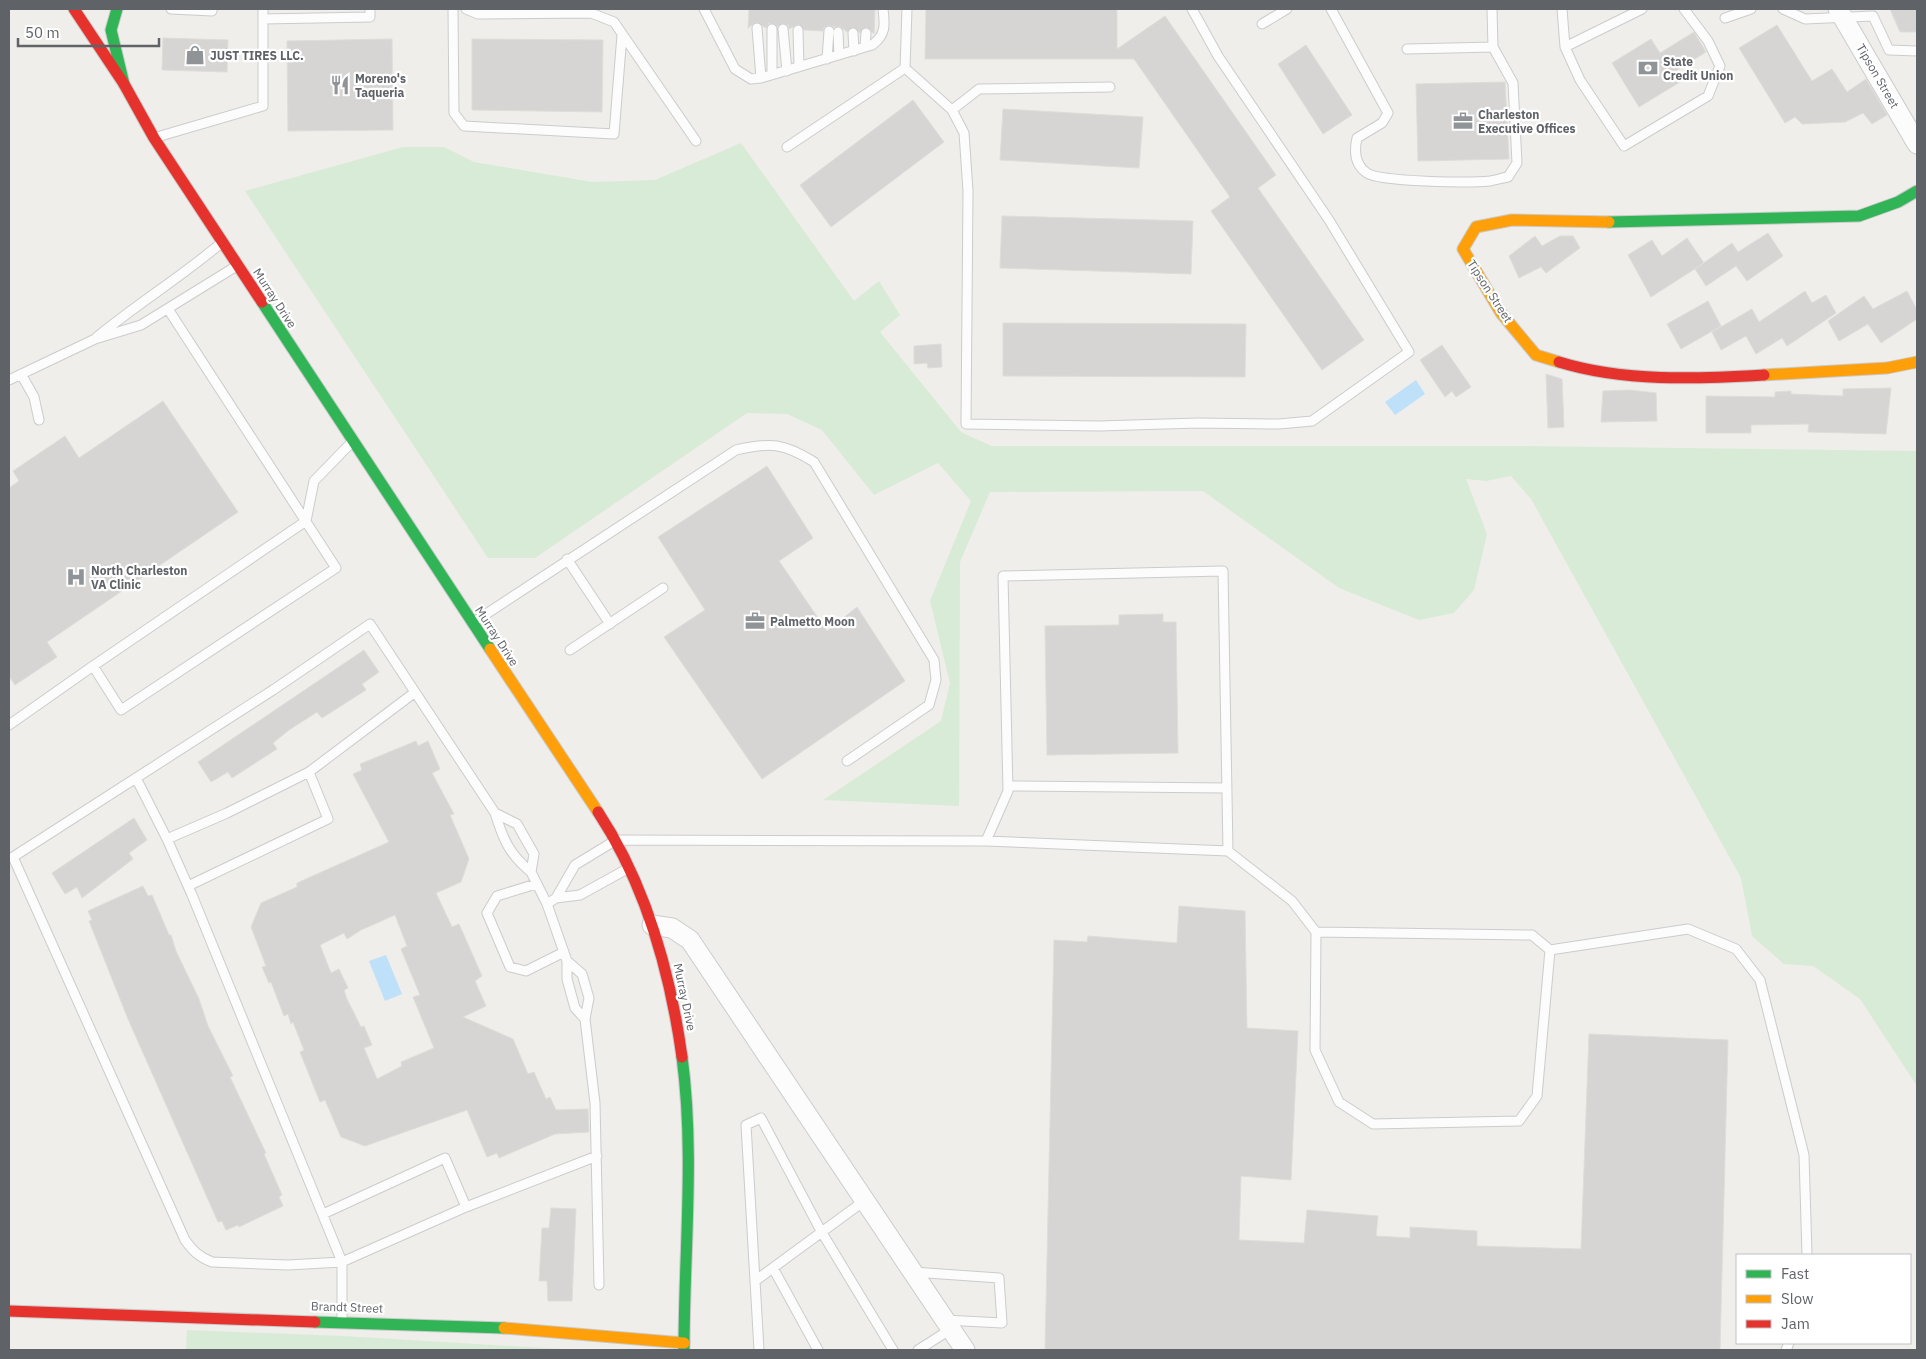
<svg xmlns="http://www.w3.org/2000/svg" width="1926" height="1359" viewBox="0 0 1926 1359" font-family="'IBM Plex Sans',sans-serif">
  <rect width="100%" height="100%" fill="#efeeea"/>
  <path fill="#d8ebd6" d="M741 143 854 301 879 281 900 315 880 332 961 432 991 446H1516L1917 451V1086L1860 999 1813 966 1784 964 1752 936 1741 878 1531 499 1511 476 1486 481 1466 479 1487 534 1474 590 1454 613 1419 620 1339 588 1203 491 990 492 960 562 959 806 823 800 941 721 950 683 930 601 971 501 938 463 874 495 822 430 787 414 747 413 535 558H488L245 191 403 147H444L474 162 592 182 655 180Z
    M187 1330 343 1336 579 1350H186Z"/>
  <path fill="#bfe0f9" d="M1416 380 1425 394 1395 415 1385 402Z
    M386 955 402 994 385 1001 369 961Z"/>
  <path fill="#d6d5d3" stroke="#deddd9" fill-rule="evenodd" d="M749 9H875L874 34 867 27 863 28 860 33 853 27 847 32 840 26 834 27 829 25 824 27 823 31 804 30 798 24 789 29 788 25 783 23 778 26 769 23 766 28 756 22 748 28Z
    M926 9H1117V49L1165 16 1276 175 1258 188 1364 340 1322 370 1211 211 1230 197 1134 59H925Z
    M1890 9H1917V32H1900Z
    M1777 25 1812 81 1832 69 1847 92 1866 79 1887 115 1872 124 1863 113 1845 122 1802 124 1795 117 1785 123 1739 48Z
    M1694 32 1706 52 1674 72 1680 82 1639 107 1612 63 1651 39 1660 53Z
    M163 38 228 40 227 72 162 70Z
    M392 39 393 130 288 131 287 41Z
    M472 39 603 40 602 112 472 110Z
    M1306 45 1352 115 1323 134 1278 64Z
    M1505 82 1509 159 1418 161 1416 84Z
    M913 100 944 142 831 227 800 185Z
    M1003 109 1143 117 1139 168 1000 160Z
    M1002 216 1193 221 1191 274 1000 268Z
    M1768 233 1783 256 1747 281 1736 266 1706 286 1695 269 1732 243 1738 252Z
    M1535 236 1542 246 1560 236H1573L1580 248 1546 273 1541 267 1519 278 1509 256Z
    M1687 238 1704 263 1651 297 1628 255 1652 240 1662 256Z
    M1805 291 1812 303 1826 295 1836 313 1787 346 1782 338 1756 354 1746 336 1721 350 1712 332 1752 309 1759 322Z
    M1907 291 1917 310V319L1881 343 1868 324 1839 341 1828 321 1864 296 1873 309Z
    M1708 301 1721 326 1681 349 1667 324Z
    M1003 323 1246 324 1245 377 1003 376Z
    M941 344 942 367 928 368 927 363 914 364V346Z
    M1442 345 1471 387 1456 397 1452 391 1445 397 1420 360Z
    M1546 374 1562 379 1564 427 1548 428Z
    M1891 388 1886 434 1808 432 1809 424 1751 425V433H1706V396L1775 397V392L1791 391V394L1843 396V389Z
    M1630 390 1656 393 1657 421 1601 422 1603 391Z
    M163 401 238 512 47 642 57 657 15 685 9 676V488L19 481 13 471 65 436 79 458Z
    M767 466 813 538 779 561 827 631 857 607 905 681 762 779 664 637 705 610 658 537Z
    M1163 614V622H1176L1178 753 1047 755 1045 626 1119 625V615Z
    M364 650 379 672 362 684 366 690 322 718 317 712 289 730 273 743 277 749 232 778 228 772 211 782 198 762Z
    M416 741 418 746 428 741 440 769 432 773 454 814 450 815 469 859 461 882 436 893 452 927 459 924 482 976 475 981 486 1006 463 1017 513 1039 528 1074 534 1072 546 1099 550 1097 556 1110 588 1109 589 1132 555 1134 499 1158 497 1153 487 1157 467 1110 365 1146 341 1137 325 1100 320 1102 300 1052 304 1050 293 1022 291 1024 288 1014 284 1016 271 982 269 983 262 967 266 966 251 927 261 903 297 887V883L317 874 389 842 353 774 362 770 360 764ZM395 915 407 946 401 949 420 995 413 997 434 1048 401 1062 402 1066 377 1079 364 1048 372 1045 364 1026 361 1027 347 999 344 990 348 988 339 969 331 973 320 945 344 933 347 939 361 930Z
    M134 818 147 840 129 853 133 859 82 898 77 887 65 894 52 873Z
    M143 886 148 896 152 895 169 935H171L176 951 199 999 208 1026 233 1076 230 1077 266 1153 264 1154 282 1195 279 1197 283 1206 239 1227 238 1225 226 1230 222 1221 218 1222 128 1019 89 921 92 920 88 911Z
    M1179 906 1245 911 1247 1028 1298 1031 1291 1180 1241 1176 1239 1240 1304 1243 1307 1210 1378 1216 1376 1236 1410 1238V1227L1477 1231V1246L1581 1249 1589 1034 1728 1040 1720 1350H1045L1054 940 1087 942 1088 936 1177 943Z
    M551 1208 576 1209 572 1301H548L547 1281H539L542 1228H549Z"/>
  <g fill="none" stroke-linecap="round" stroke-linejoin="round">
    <defs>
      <path id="lane" d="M171 9 212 11V9
        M453 9 454 113 464 126 614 134 622 35
        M466 9 478 14 591 13V9
        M704 9 735 69 751 79 761 78 872 45C886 35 885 25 883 9
        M1331 9 1388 113 1382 123 1357 138C1354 151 1355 165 1367 173 1380 182 1471 183 1490 181 1496 180 1502 178 1508 177L1517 163 1513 83 1493 47 1492 9
        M1562 9 1565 47 1580 80 1624 146 1708 96 1720 66 1708 41 1684 9
        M1783 9 1805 19 1873 16 1889 50 1917 51
        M591 13 614 22 696 141
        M1725 18 1751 9
        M263 19 370 17V9
        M1262 24 1287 9
        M757 28 761 78
        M783 29 787 71
        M798 30 799 67
        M838 32 839 55
        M853 33 854 51
        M865 47 866 33
        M1565 47 1642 9
        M1407 49 1493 47
        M827 59 829 31
        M905 68 907 9
        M772 74V29
        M952 110 979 89 1110 87
        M157 137 263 106V9
        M787 147 905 68 952 110 964 133 968 191 966 424 1099 426 1198 423 1279 424 1312 421 1409 352 1329 220 1218 56 1192 9
        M168 309 336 568 121 710 93 666 306 521 314 481 352 442
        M97 337C137 304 181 277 220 244
        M21 374 34 397 39 420
        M9 380 95 339 141 325 235 267
        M567 559 610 624
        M474 622 736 450C770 442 784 443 814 462L934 660 936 680 929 705 847 761
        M570 650 663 588
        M9 725 93 666
        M136 778 167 839 192 895 342 1262V1320
        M1008 786 1227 788
        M495 813 517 824 534 854 531 872 547 904 567 961V979L575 1008 585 1019
        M167 839 227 813 309 772 414 693
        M986 841 1008 791 1003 576 1223 571 1228 851
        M531 872C509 854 503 839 495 813L370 624 273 690 13 857 185 1240C193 1251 199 1257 212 1262L288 1265 342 1262 466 1207 597 1156
        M536 884 497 896 487 913 510 967 526 971 564 952
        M188 886 328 819 309 772
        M556 898 580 895 627 869
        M547 904 556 898 575 865 616 840 986 841 1228 851 1292 901 1316 932 1315 1050 1339 1102 1373 1124 1519 1121 1537 1096 1550 950 1532 935 1316 932
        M1550 950 1688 929 1736 949 1760 980 1804 1155 1807 1255
        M567 961 582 974 589 998 585 1019 595 1103 599 1285
        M864 1201 755 1281 746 1125 761 1118 821 1231 893 1350
        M323 1214 445 1158 466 1207
        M773 1268 818 1350
        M913 1272 999 1278 1002 1323 945 1320
        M755 1281 759 1350
        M918 1350 951 1329
        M1786 1350 1789 1343"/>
      <path id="street" d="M1838 9 1917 144
        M652 925 672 928 690 940 965 1350"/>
      <path id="fast" d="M117 9 111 30 124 84
        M1609 222 1859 216 1898 202 1917 191
        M262 302 490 649
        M682 1057C695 1154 684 1252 684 1350
        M315 1322 504 1328"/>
      <path id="slow" d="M1559 362 1536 355 1501 313 1463 249 1476 227 1512 220 1609 222
        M1764 375 1887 368 1917 362
        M490 649 598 812
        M504 1328 684 1343"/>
      <path id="jam" d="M74 9 124 84 154 138 262 302
        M1559 362C1624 382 1696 379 1764 375
        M598 812C646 885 670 971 682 1057
        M9 1311 315 1322"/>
    </defs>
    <use href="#lane" stroke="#cbcccc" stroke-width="11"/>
    <use href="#street" stroke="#cbcccc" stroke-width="21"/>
    <use href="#fast" stroke="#cacacb" stroke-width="13"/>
    <use href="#slow" stroke="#cacacb" stroke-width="13"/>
    <use href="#jam" stroke="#cacacb" stroke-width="13"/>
    <use href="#lane" stroke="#fdfcfc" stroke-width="9"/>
    <use href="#street" stroke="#fdfcfc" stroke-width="19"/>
    <use href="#fast" stroke="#30b455" stroke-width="11"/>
    <use href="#slow" stroke="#ff9f0a" stroke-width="11"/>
    <use href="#jam" stroke="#e5322d" stroke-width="11"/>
  </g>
  <defs>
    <symbol id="shop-bare" viewBox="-9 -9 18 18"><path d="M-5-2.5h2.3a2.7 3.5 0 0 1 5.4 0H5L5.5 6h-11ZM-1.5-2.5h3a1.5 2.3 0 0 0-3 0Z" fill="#919496" stroke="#fff" stroke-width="2.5" paint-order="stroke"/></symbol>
    <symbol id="bank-bare" viewBox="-9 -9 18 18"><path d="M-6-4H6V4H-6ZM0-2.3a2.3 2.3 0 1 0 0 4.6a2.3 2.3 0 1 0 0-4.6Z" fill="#919496" stroke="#fff" stroke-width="2.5" paint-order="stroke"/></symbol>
    <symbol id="restaurant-bare" viewBox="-9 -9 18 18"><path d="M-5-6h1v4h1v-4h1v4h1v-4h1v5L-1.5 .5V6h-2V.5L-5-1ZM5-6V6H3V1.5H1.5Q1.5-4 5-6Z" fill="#919496" stroke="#fff" stroke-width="2.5" paint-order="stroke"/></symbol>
    <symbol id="office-bare" viewBox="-9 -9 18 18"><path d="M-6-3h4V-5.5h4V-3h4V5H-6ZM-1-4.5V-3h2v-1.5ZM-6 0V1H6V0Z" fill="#919496" stroke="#fff" stroke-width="2.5" paint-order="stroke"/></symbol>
    <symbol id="hospital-bare" viewBox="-9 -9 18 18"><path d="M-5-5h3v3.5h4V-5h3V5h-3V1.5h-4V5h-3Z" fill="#919496" stroke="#fff" stroke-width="2.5" paint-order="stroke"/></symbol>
  </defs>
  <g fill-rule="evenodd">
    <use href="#shop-bare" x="181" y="41" width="28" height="28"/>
    <use href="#bank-bare" x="1634" y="54" width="28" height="28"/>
    <use href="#restaurant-bare" x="326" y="71" width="28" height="28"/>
    <use href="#office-bare" x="1449" y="107" width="28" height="28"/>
    <use href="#hospital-bare" x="62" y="563" width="28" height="28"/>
    <use href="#office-bare" x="741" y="607" width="28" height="28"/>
  </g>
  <g text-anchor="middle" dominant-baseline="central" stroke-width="4.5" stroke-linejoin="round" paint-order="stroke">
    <g font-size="12" font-weight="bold" fill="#5f6368" stroke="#fff" text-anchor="start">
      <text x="210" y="55">JUST TIRES LLC.</text>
      <text x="1663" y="61">State<tspan x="1663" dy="14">Credit Union</tspan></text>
      <text x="355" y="78">Moreno's<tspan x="355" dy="14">Taqueria</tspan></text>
      <text x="1478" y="114">Charleston<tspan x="1478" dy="14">Executive Offices</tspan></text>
      <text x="91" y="570">North Charleston<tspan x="91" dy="14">VA Clinic</tspan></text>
      <text x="770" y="621">Palmetto Moon</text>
    </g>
    <g font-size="12" fill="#5f6368" stroke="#fff">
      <text transform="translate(1878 76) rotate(60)">Tipson Street</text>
      <text transform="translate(1490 291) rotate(57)">Tipson Street</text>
      <text transform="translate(275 298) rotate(57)">Murray Drive</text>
      <text transform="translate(497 636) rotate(57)">Murray Drive</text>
      <text transform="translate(685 997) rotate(78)">Murray Drive</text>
      <text transform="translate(347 1307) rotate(2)">Brandt Street</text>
    </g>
  </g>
  <rect width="1926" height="1359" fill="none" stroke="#5f6368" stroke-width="20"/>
  <rect x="1736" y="1254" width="175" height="90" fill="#ffffff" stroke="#bfc1c3"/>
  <rect x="1746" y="1270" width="25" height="8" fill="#30b455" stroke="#bfc1c3"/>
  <text x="1781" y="1279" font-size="15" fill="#5f6368">Fast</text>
  <rect x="1746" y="1295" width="25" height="8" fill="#ff9f0a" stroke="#bfc1c3"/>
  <text x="1781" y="1304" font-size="15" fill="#5f6368">Slow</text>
  <rect x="1746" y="1320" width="25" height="8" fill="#e5322d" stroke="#bfc1c3"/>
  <text x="1781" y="1329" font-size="15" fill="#5f6368">Jam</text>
  <path d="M18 38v8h141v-8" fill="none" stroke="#5f6368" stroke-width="2.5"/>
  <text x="25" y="38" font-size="15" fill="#5f6368" stroke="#ffffff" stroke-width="4" paint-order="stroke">50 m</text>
</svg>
